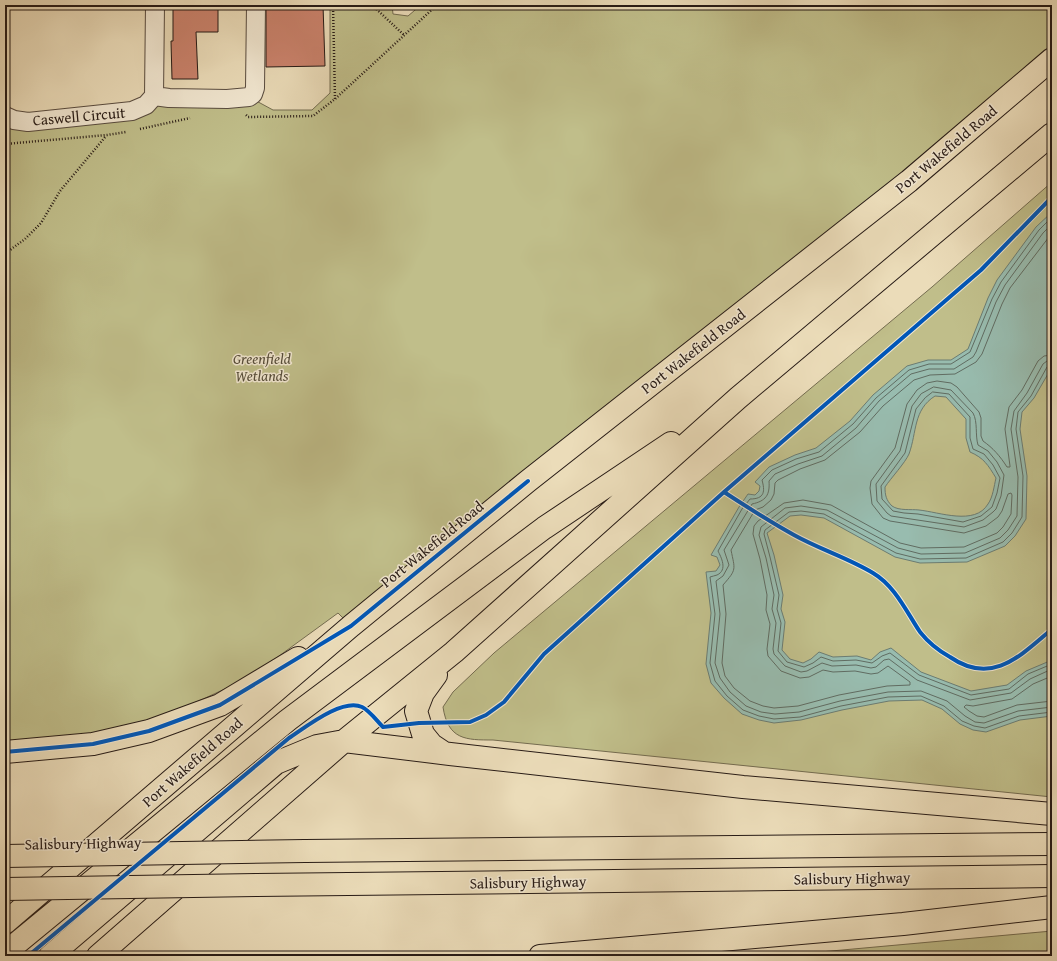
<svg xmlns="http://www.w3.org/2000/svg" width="1057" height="961" viewBox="0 0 1057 961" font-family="'Gentium Book Plus',serif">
  <rect width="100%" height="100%" fill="#ebdcb9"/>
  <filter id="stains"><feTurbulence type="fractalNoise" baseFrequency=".005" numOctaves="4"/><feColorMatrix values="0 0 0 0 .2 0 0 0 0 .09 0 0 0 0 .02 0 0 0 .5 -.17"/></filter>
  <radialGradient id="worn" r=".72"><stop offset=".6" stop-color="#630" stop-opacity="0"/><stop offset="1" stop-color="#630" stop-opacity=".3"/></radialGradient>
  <path fill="#c0be8a" stroke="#746c50" d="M330 5H392L393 14 408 16 421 5H1052V59L351 626 338 613 279 656 242 681 201 700 147 722 111 731 5 746V126L146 105 249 97 273 110H312L330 93Z
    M1052 182V797L493 740C466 740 448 740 443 707L453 692 494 653 932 287Z
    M1052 931V956H776Z"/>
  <path fill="#98bcaf" stroke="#6b7c72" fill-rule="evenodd" d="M1052 212V367L1034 398 1022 412 1020 429 1027 476 1026 519 1015 536 1005 546 967 562 920 563 895 557 824 518 801 515 790 516 767 533 774 555 783 595 781 609 785 622 782 650 790 659 803 663 811 659 819 652 833 657 857 656 871 660 880 652 891 648 921 672 971 691 1007 685 1026 671 1052 660V716L1020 720 986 732 973 730 960 724 942 709 922 700 889 701 842 710 801 720 774 723 759 720 742 714 724 698 711 683 706 664 711 613 706 572 716 571 720 565 717 557 711 555 739 507 748 494 755 495 759 491 760 486 755 482 769 467 795 455 816 448 850 421 873 395 907 366 928 360H951L968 349 988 298 997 280 1036 227ZM935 396 946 397 966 419V438L970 452C984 458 988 465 996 478 994 486 993 497 988 504 975 526 939 512 919 510 911 509 899 511 892 506 886 500 885 495 885 487 891 478 905 463 909 454 917 432 913 410 935 396Z"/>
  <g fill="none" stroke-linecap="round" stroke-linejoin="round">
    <path stroke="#606c62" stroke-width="1" d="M1052 217 1039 230 1001 282 992 299 970 352 951 364H929L909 370 876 398 853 424 819 452 796 459 772 470 762 480C765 491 765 499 750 499L742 509 718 551C721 557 728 570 717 575 715 576 712 576 710 577L715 614 710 663 715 681 727 696 743 710 759 716 774 719 800 717 841 706 888 697 921 696 944 706 962 721 974 726 985 728 1019 716 1052 712
      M1052 224 1043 233 1005 285 996 302 976 352 973 357 954 369H929L911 374 879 401 856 428 822 456 798 464 775 474 769 481C770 495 766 501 752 504L724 550 729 565 723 576 716 581 720 614 715 663 720 678 730 692 746 706 761 712 775 714 799 712 840 701 888 692 921 691 947 701 965 716 975 722 984 723 1018 711 1052 707
      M1052 233 1010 288 1002 304 982 354 976 362 955 374 930 375 914 380 883 406 860 432 825 460 800 469 778 480 775 483 774 494 771 500 763 507 755 510 731 550C735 570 737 569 723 585L726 614 722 663 725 676 734 688 750 701 763 706 774 708 798 706 839 695 887 686 910 685V682L888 666 878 673 871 674 855 671 833 672 823 670 809 677 800 678 781 671 768 656 767 649 770 624 766 610 767 595 760 559 753 534 754 526 758 521 784 503 803 500 831 505 900 543 921 548 964 547 997 533 1003 527 1011 514 1012 495 1011 493 1008 494 1002 511 998 517 986 526 964 533 890 521 883 518 872 504 870 488 871 481 895 448 907 404 917 390 927 383 937 381 951 383 957 387 979 412 981 418V436L983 441C993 448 1000 456 1007 467H1010V466L1005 429 1009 407 1022 390 1038 361 1044 356 1052 355
      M1052 361H1047L1043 364 1027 393 1014 411 1011 429 1018 477 1017 516 1008 530 1000 538 965 553 921 554 898 548 827 510 801 506 785 508 761 527 759 535 766 558 774 595 772 609 776 623 773 649 774 654 785 666 801 672 807 671 822 663 832 666 856 665 871 668 876 667 884 660 889 659 917 680 970 700 1011 693 1030 679 1052 669
      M1052 366 1047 367 1031 396 1018 412 1016 429 1023 476 1022 517 1012 533 1003 542 966 558 920 559 896 553 824 514 801 511 789 512 765 530 764 534 770 557 779 595 777 609 781 623 778 651 787 662 804 667 813 663 821 657 833 661 856 660 872 663 882 656 890 653 919 675 971 695 1009 689 1028 674 1052 664
      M934 387 951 390 973 413C978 422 975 435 978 445L988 451 997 462 1004 475 1001 496 996 509 993 512 983 520 964 527 891 516 887 513 877 501 876 484 900 451 912 406 921 394Z
      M933 392 949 394 970 417V438L973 449 984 454 993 465 1000 478 997 493 992 507 981 516 963 522 918 514 904 513 893 511 882 499 881 486 905 453 916 409 925 398Z
      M1052 676 1033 684 1012 699 973 706 966 705 964 707 969 711 977 716 984 717 1017 705 1052 701"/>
  </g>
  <path fill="#ca826c" stroke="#271b16" d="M173 5H218V32H196L198 79H172L171 41H173Z
    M266 5H323L325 66 266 67Z"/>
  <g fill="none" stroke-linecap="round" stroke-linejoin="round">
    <defs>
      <path id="minor" d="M154 96 169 98 227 99 249 97 253 94 255 88 256 5
        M5 116 14 120 28 122 132 111 146 105 154 96 155 5"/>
      <path id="highway" d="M436 675 423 693 416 711 423 734 432 745 444 753
        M5 752 93 744 149 731 220 705 298 658
        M305 851 1052 844
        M256 885 1052 876
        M5 923 351 626 528 481 909 181 1052 59
        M5 953 288 720 544 528 671 443
        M50 956 276 763 317 746 344 741 450 754 743 787 1052 814
        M98 956 344 741 454 652 738 398 1052 134
        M540 956 903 924 1052 907"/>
    </defs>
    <use href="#minor" stroke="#584b3f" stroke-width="20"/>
    <use href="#highway" stroke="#271b16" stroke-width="24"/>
    <path stroke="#271b16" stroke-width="2.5" stroke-dasharray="1 2" stroke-linecap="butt" d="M333 5 335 99
      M372 5 404 35
      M246 115 248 117 313 116 335 99 437 5
      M140 129 190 118
      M5 144 107 135 126 132
      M5 252 10 250 25 239 41 223 60 191 106 136"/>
    <use href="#minor" stroke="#f2e8d2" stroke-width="18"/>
    <use href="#highway" stroke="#ebdcb9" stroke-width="22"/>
    <defs>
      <path id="highway-bridge" d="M5 856 305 851
        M5 889 256 885"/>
    </defs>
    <use href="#highway-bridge" stroke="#271b16" stroke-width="24" stroke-linecap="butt"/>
    <use href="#highway-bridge" stroke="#ebdcb9" stroke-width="22"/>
    <defs>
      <path id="cycleway" d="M724 492C747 507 770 522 794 535 819 549 848 558 873 573 895 586 906 611 920 632 928 642 939 651 950 657 992 686 1020 656 1052 629
        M5 752 93 744 149 731 220 705 351 626 528 481
        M28 956 289 738C306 727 342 698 362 707 370 711 377 721 383 727L419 723 470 722 486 715 504 702 544 654 724 492 981 270 1052 197"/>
    </defs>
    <use href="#cycleway" stroke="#f2e8d2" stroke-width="6"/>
    <use href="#cycleway" stroke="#0057b8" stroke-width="4"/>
  </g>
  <g text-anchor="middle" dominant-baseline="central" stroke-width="3" stroke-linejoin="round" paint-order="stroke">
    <g font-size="15" fill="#271b16" stroke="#f2e8d2">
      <text transform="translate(79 116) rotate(-5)">Caswell Circuit</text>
      <text transform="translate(946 149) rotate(-40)">Port Wakefield Road</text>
      <text transform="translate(693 351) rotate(-38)">Port Wakefield Road</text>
      <text transform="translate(432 544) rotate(-39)">Port Wakefield Road</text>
      <text transform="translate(192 762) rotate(-41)">Port Wakefield Road</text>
      <text transform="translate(83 843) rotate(-1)">Salisbury Highway</text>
      <text transform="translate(852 878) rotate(-1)">Salisbury Highway</text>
      <text transform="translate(528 882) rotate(-1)">Salisbury Highway</text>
    </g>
    <g font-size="15" font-style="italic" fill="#554c39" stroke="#f2e8d2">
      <text x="262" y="358">Greenfield<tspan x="262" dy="17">Wetlands</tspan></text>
    </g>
  </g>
  <rect width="1057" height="961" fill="none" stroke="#ebdcb9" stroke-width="20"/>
  <rect x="6" y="6" width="1045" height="949" fill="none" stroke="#271b16" stroke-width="2"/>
  <rect x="10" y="10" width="1037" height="941" fill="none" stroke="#271b16"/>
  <rect width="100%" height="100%" filter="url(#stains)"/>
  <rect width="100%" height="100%" fill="url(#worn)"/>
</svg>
